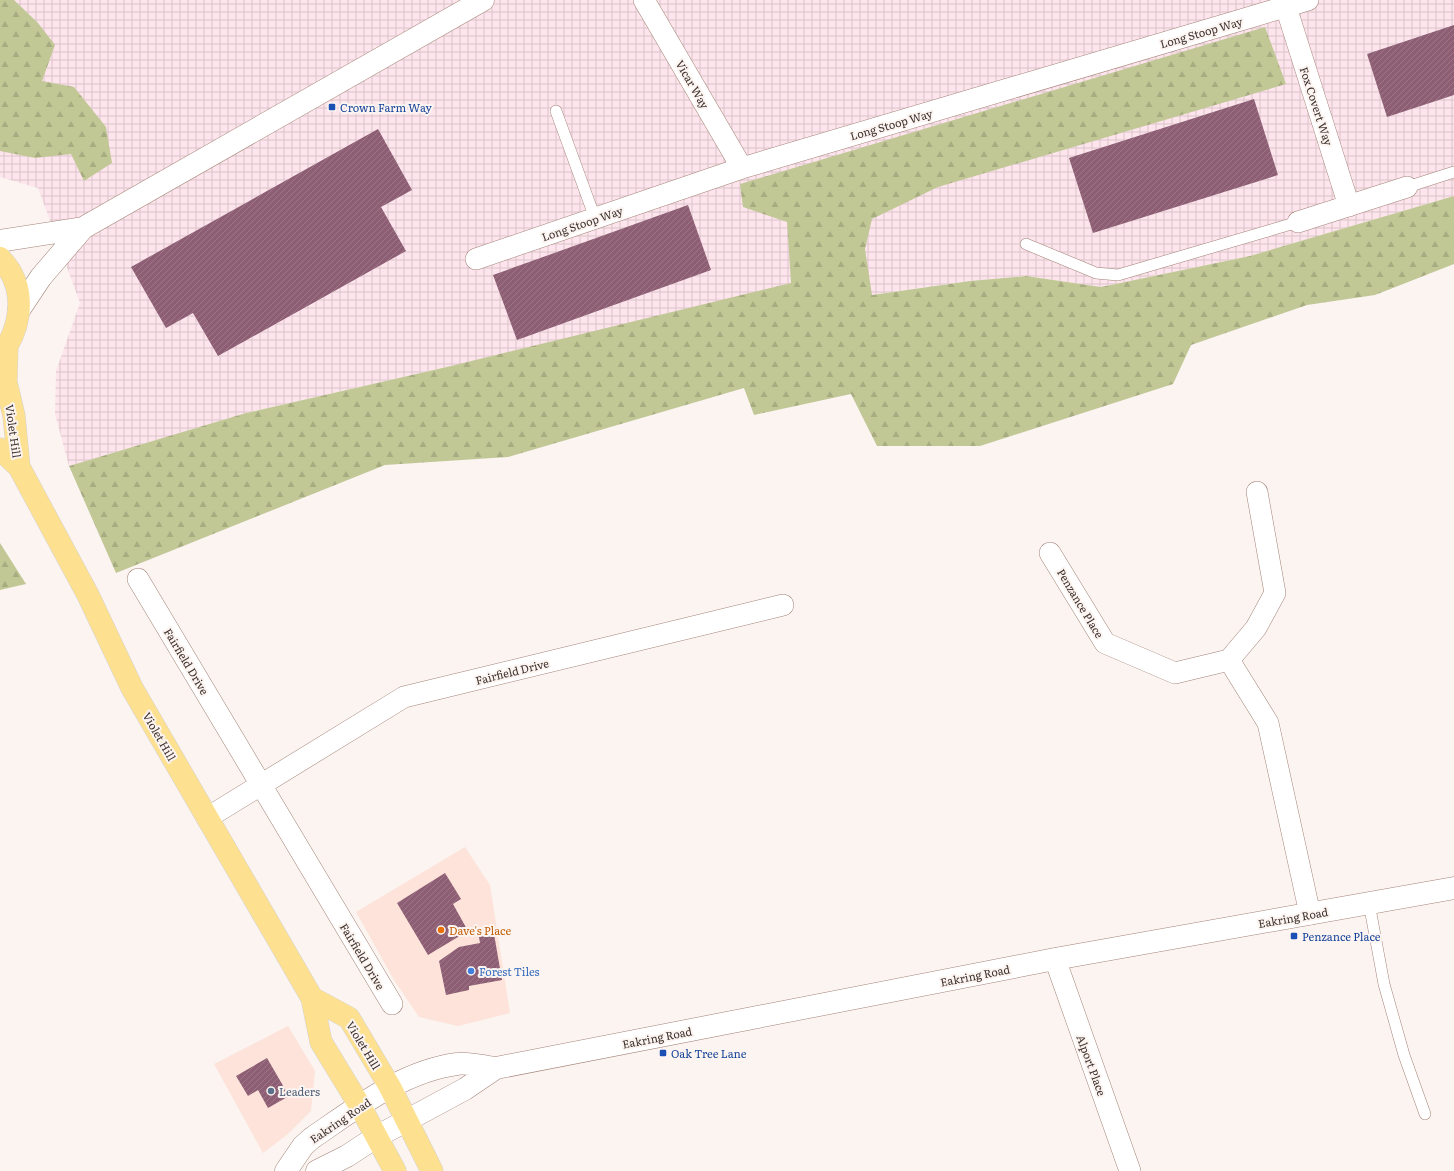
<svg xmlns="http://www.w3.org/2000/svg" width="1454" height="1171" viewBox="0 0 1454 1171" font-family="Literata,serif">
  <defs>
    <pattern id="industrial-grid" width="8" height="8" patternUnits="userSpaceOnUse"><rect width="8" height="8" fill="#fee4ec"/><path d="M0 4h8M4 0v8" fill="none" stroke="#dbc4cb"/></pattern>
    <pattern id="forest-firs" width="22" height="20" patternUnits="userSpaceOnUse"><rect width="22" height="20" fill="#c1c896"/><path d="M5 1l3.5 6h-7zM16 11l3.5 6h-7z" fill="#a7ac81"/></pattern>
    <pattern id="building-hatch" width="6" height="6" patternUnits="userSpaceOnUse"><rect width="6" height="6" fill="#8d5e74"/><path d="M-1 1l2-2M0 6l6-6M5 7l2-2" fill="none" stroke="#9b7787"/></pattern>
  </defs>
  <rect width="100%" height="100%" fill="#fbf4f1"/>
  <path fill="#fde3d9" d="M465 847 490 885 510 1013 458 1026 419 1017 394 980 356 912Z
    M288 1026 315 1071 311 1111 288 1134 263 1153 214 1064Z"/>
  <path fill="url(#industrial-grid)" d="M0 0H1454V196L1250 256 1101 287 1026 276 970 281 857 297 451 366 246 413 69 466 55 414 56 371 80 303 38 188 0 177Z"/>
  <path fill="url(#forest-firs)" d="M0 0H14L38 23 55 45 42 81 74 87 106 127 112 163 84 181 71 154 35 158 0 151Z
    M1265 27 1286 84 938 187 872 219 865 249 872 295 970 281 1026 276 1101 287 1250 256 1454 196V264L1375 295 1307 305 1191 345 1173 384 980 446H877L851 394 754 415 744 388 508 457 385 465 116 573 69 466 246 413 451 366 791 283 787 222 743 207 740 184Z
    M0 543 26 584 0 590Z"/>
  <path fill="url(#building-hatch)" d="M1454 25V95L1387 117 1367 54Z
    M1254 99 1278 175 1093 233 1069 158Z
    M378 129 412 190 381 207 406 251 218 356 193 313 166 328 131 267Z
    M688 205 711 270 517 340 493 275Z
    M445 873 461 899 453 904 468 931 428 955 397 903Z
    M494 934 502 980 469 986V990L446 995 439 961 459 947 480 943 479 937Z
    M267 1058 289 1096 268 1108 258 1090 248 1096 236 1076Z"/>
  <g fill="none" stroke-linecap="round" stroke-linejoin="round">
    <defs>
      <path id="service" d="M556 111 595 218
        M1407 187 1454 172
        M1026 244 1096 273 1118 275 1298 222
        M1369 903 1384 984 1404 1055 1425 1114"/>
      <path id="minor" d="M644 0 742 168
        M1286 7 1349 206
        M1298 222 1407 187
        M476 259 742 168 1308 0
        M1050 553 1105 643 1175 673 1229 660 1256 628 1275 593 1257 492
        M138 579 392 1004
        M1229 660 1268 723 1310 914
        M207 818 404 697 783 605
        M1055 959 1130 1171"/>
      <path id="tertiary" d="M0 241 83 228
        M19 310 41 277 83 228 483 0
        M286 1171 303 1146 312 1138C356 1108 403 1071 457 1064 468 1062 485 1067 496 1068L1055 959 1454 888
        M317 1171 347 1156 376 1137 465 1089 496 1068"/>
      <path id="primary" d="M0 258C3 262 7 266 10 271 26 298 19 332 0 356
        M7 347 6 382 14 416 19 467
        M0 449 19 467 88 595 132 688 312 998 321 1042 360 1106 395 1171
        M312 998 349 1018 390 1087 432 1171"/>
    </defs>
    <use href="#service" stroke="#a48478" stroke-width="12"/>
    <use href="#minor" stroke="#a48478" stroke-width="22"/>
    <use href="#tertiary" stroke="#a48478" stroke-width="23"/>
    <use href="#primary" stroke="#d5d2d1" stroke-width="23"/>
    <use href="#service" stroke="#fff" stroke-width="11"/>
    <use href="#minor" stroke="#fff" stroke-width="21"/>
    <use href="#tertiary" stroke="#fff" stroke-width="22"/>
    <use href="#primary" stroke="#fde191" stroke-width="22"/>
  </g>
  <g fill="#1a4fb4" stroke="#fbf4f1" stroke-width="1.5">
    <rect x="328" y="103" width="8" height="8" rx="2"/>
    <rect x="1290" y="932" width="8" height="8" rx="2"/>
    <rect x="659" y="1049" width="8" height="8" rx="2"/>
  </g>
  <circle fill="#e8710a" stroke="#fbf4f1" stroke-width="1.5" cx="441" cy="930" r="4"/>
  <circle fill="#3f7fe0" stroke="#fbf4f1" stroke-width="1.5" cx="471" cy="971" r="4"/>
  <circle fill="#5c6f8a" stroke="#fbf4f1" stroke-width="1.5" cx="271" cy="1091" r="4"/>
  <g text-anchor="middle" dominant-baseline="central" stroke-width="4" stroke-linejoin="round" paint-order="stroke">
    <g font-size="11" fill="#3e312c" stroke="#fbf4f1">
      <text transform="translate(1201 32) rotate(-16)">Long Stoop Way</text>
      <text transform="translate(693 84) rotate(60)">Vicar Way</text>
      <text transform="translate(1317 106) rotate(72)">Fox Covert Way</text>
      <text transform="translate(891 124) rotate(-16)">Long Stoop Way</text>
      <text transform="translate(582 223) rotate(-19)">Long Stoop Way</text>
      <text transform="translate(14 431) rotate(82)">Violet Hill</text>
      <text transform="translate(1081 603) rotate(59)">Penzance Place</text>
      <text transform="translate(187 661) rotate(59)">Fairfield Drive</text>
      <text transform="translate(512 671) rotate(-14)">Fairfield Drive</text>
      <text transform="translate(160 736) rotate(60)">Violet Hill</text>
      <text transform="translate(1293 917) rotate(-10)">Eakring Road</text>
      <text transform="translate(363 956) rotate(59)">Fairfield Drive</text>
      <text transform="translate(975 975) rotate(-11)">Eakring Road</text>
      <text transform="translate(657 1037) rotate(-11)">Eakring Road</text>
      <text transform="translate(364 1045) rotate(59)">Violet Hill</text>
      <text transform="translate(1092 1065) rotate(70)">Alport Place</text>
      <text transform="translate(340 1120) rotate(-34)">Eakring Road</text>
    </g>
    <g font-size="11" fill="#164399" stroke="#fbf4f1" text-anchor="start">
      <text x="340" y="107">Crown Farm Way</text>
      <text x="1302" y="936">Penzance Place</text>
      <text x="671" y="1053">Oak Tree Lane</text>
    </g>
    <g font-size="11" fill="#c56008" stroke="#fbf4f1" text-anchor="start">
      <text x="449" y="930">Dave's Place</text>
    </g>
    <g font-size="11" fill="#366cbe" stroke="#fbf4f1" text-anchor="start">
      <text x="479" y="971">Forest Tiles</text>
    </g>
    <g font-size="11" fill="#4e5e75" stroke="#fbf4f1" text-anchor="start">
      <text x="279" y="1091">Leaders</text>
    </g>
  </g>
</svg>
